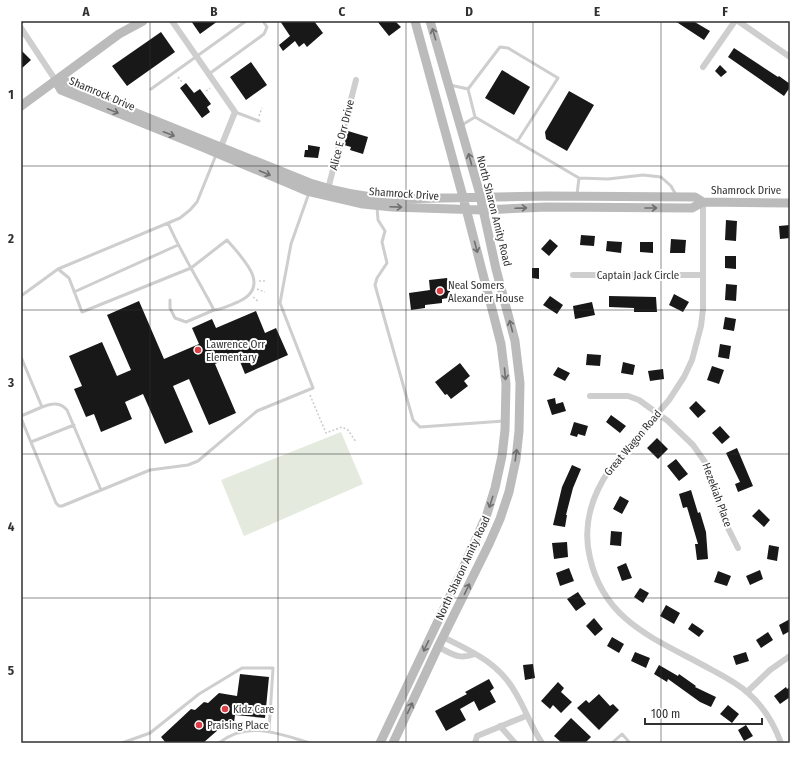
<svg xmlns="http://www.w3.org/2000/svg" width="811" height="764" viewBox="0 0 811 764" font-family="'Fira Sans Condensed',sans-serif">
  <rect width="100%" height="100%" fill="#fff"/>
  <path fill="#e4eade" d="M341 432 363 484 244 536 221 480Z"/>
  <path fill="#181818" d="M191 21H218L200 34Z
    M280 21H314L323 33 307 47 304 43 299 47 295 41 283 51 279 45 290 36Z
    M377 21H395L401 27 389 36Z
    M675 21H693L710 31 704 40Z
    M161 32 175 52 127 86 112 66Z
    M734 48 778 77 779 76 790 84V87L784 96 728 57Z
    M21 50 31 60 21 69Z
    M251 62 267 85 246 100 230 77Z
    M720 65 727 72 721 77 715 71Z
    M502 70 530 87 514 115 485 98Z
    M186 83 194 93 200 89 211 104 207 107 210 112 202 118 180 88Z
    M569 91 594 105 567 151 546 139 545 132Z
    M348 131 368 137 363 154 350 150 351 147 344 145Z
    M308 145 320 147 318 158 304 157 305 150H308Z
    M726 220 737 221 736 241 725 240Z
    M790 225V238L780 239 779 226Z
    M581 235 595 236 594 246 580 245Z
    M550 239 558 246 549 256 541 249Z
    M671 239 686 240 685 253H670Z
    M607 241 622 242 621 253 606 251Z
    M640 242H653V253L640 252Z
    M725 256H736V269L725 268Z
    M532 268H539V279L532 278Z
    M447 278 448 282 453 281 454 289H450V294H448V298L442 299V303L425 305V308L411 310 409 293 430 290 429 280Z
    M726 284 737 285 736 301 725 300Z
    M674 294 689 302 683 312 669 305Z
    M550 296 563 305 557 314 543 305Z
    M609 296 656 297 657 312H634V308L609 307Z
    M139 301 164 359 199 344 192 328 212 319 216 328 256 311 265 333 276 328 288 355 245 374 237 354 215 364 236 413 209 425 189 379 173 386 193 432 165 444 143 394 125 402 132 419 101 432 94 414 86 417 74 389 82 386 69 356 102 342 117 376 131 370 107 315Z
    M592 302 595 315 575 319 573 306Z
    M725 317 736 319 734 331 723 329Z
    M720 344 731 346 729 359 718 357Z
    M587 354 601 355 600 366 586 365Z
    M623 362 635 365 633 375 621 373Z
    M460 363 470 376 464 381 468 386 451 399 447 394 445 395 435 382Z
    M712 366 724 370 719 384 707 380Z
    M558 367 570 373 565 381 553 375Z
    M663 369 664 379 650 381 648 371Z
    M555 398 556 404 563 402 566 411 552 415 547 400Z
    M696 401 706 411 698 418 689 408Z
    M611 415 626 426 620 433 606 422Z
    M574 422 588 426 585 436 578 434 577 437 570 435Z
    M720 426 730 437 722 444 712 433Z
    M657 438 668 449 658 459 647 448Z
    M737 448 753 486 738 492 735 484 740 482 726 453Z
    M676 459 688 474 679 481 667 466Z
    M572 465 581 469 573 488 566 515H567L565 527 553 525 562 487Z
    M691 490 698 513 700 512 706 532 708 559 697 560 695 544H698L687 507 683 508 679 494Z
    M620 496 629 501 622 514 613 509Z
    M759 509 770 520 764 527 752 516Z
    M611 531 622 532 621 546 610 545Z
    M567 542 568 557 554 559 552 543Z
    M769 545 779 547 777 561 767 559Z
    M626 563 632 578 622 581 617 567Z
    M569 568 574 581 560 586 556 573Z
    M760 570 763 579 750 585 746 576Z
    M718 571 731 576 727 586 714 582Z
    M640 588 649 593 643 603 634 597Z
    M578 592 586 604 576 611 567 599Z
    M666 605 680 613 674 624 660 616Z
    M594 618 603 629 595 636 586 626Z
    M790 619V631L783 635 779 625Z
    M692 623 704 631 699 637 688 629Z
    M768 632 773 640 761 648 756 640Z
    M612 637 624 644 619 653 607 646Z
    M635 652 650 658 646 668 631 661Z
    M746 652 749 661 736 665 733 656Z
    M533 664 535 678 525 680 523 665Z
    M659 665 678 676 679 674 696 686 695 687 716 697 711 707 700 702 668 679 667 682 654 674Z
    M240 674 269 677 265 718 235 715 234 723 231 726 226 723 203 743H166L161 737 191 709 195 710 204 702 208 703 219 693 237 696Z
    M489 679 494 688 490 691 496 702 479 711 474 701 460 709 466 720 446 731 435 711 467 694 465 692Z
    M558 682 564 688 561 692 572 702 561 713 553 705 550 709 541 701Z
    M786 687 787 689 790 687V697L780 704 774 696Z
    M599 694 610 706 613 704 619 710 599 730 577 708 586 700 589 703Z
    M728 705 739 714 732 723 720 714Z
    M571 718 591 737 585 743H562L554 736Z
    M746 725 753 736 744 741 738 730Z"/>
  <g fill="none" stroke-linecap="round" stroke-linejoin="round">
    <path stroke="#cbcbcb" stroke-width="1.5" stroke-dasharray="2 2" stroke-linecap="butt" d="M178 77 182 82
      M206 91 210 88
      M259 116 262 108
      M259 281H267
      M257 289 265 292
      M253 297 259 302
      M310 395 326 433 342 427 348 430 356 442"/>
    <path stroke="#cecece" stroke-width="3" d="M21 23 24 21
      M209 74 264 34 267 27 263 21
      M450 85 468 89
      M151 89 246 21
      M235 112 259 121
      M475 117 468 89 500 47 508 48 558 78 517 142
      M462 125 475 117 579 178 577 194
      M579 178 608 179 643 175 661 177 671 186 676 195
      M377 207 378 220 385 231 382 242 387 263 377 278 375 285 413 420 420 427 504 421
      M58 269 69 278 82 312 191 268 227 240C242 258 273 286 238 302 230 305 223 309 214 310 199 281 181 253 168 223
      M74 292 178 245
      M21 296 58 269 180 218 190 210 197 202 216 155
      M170 300V308L175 318 186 322 214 310
      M21 357 42 407C52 403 60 402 67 410L101 490
      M21 416 42 407
      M21 418 56 503 59 506H62L150 470 188 465 198 461 257 411 313 388 280 303 291 244 309 193
      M31 442 74 425
      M122 743 150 733 199 694 242 668H273L269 731
      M219 743C247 720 279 734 310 743
      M612 743 622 734 630 743"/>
    <path stroke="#cecece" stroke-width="6" d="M172 21 235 112 220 149
      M738 21 790 57
      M21 28 56 81
      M703 67 735 21
      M328 189 356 80
      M703 202V309L701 326 692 360 684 377 669 400 610 469C592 495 582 525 590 558 605 624 659 640 712 670 725 677 737 683 748 693 763 706 774 724 781 743
      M573 275H703
      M590 396H628L639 400 668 421 693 445 705 462 724 520 738 548
      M443 637C471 651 499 663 515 692 525 708 531 727 542 743
      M438 647C453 654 458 660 475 654
      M747 692 770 670 790 656
      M500 726 515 743
      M475 743 477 736 526 716"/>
    <path stroke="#bbb" stroke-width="9" d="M56 81 61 90 200 146 307 191 363 204 392 207 482 210 546 207 692 208 703 202 790 203
      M56 81 67 82 84 92 310 183C337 192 364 197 392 199L546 196 695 197 703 202
      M21 106 119 34 143 21
      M380 743 459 577 487 514 495 488 502 456 505 430 506 384 501 344 463 197 415 21
      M393 743 438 647 489 544 500 519 509 492 516 459 519 431 520 383 515 341 496 269 479 191 430 21"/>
  </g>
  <defs><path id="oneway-shaft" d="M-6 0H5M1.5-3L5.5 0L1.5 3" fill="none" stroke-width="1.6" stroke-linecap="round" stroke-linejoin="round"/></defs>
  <g stroke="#6f6f6f">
    <use href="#oneway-shaft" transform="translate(434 34) rotate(-106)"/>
    <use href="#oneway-shaft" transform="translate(113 111) rotate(22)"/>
    <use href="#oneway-shaft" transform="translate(169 134) rotate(21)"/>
    <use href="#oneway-shaft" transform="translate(470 159) rotate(-106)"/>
    <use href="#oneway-shaft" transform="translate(265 173) rotate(23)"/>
    <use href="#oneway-shaft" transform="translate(396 207) rotate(2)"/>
    <use href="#oneway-shaft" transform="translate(521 208) rotate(-2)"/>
    <use href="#oneway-shaft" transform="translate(651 208)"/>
    <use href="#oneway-shaft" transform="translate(476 247) rotate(75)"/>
    <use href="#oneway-shaft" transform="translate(511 326) rotate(-105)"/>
    <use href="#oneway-shaft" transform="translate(505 374) rotate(85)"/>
    <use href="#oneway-shaft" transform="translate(516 455) rotate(-82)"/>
    <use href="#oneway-shaft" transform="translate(491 502) rotate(108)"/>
    <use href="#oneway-shaft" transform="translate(467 589) rotate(-64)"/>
    <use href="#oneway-shaft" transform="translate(426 646) rotate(116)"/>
    <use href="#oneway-shaft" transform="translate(410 708) rotate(-65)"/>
  </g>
  <path fill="none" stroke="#313131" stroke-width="1" stroke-opacity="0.55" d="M150 21V743M278 21V743M406 21V743M533 21V743M661 21V743M21 166H790M21 310H790M21 454H790M21 598H790"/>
  <g fill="#dc4047" stroke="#fff" stroke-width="1.5">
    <circle cx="440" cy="291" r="4"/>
    <circle cx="198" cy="350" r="4"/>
    <circle cx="225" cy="709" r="4"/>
    <circle cx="199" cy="725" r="4"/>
  </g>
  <g text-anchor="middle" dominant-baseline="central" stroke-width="4" stroke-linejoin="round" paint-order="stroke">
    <g font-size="11" fill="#313131" stroke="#fff">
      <text transform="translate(102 94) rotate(23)">Shamrock Drive</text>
      <text transform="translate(342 135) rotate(-76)">Alice E Orr Drive</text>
      <text x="746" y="190">Shamrock Drive</text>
      <text transform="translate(404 194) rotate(4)">Shamrock Drive</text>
      <text transform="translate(494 211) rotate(76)">North Sharon Amity Road</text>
      <text x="638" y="275">Captain Jack Circle</text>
      <text transform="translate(633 443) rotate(-50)">Great Wagon Road</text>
      <text transform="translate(717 495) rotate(70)">Hezekiah Place</text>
      <text transform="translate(463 568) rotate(-65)">North Sharon Amity Road</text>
    </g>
    <g font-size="11" fill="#313131" stroke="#fff" text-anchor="start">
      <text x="448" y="285">Neal Somers<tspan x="448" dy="13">Alexander House</tspan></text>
      <text x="206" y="344">Lawrence Orr<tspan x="206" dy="13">Elementary</tspan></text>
      <text x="233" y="709">Kidz Care</text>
      <text x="207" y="725">Praising Place</text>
    </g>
  </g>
  <rect width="811" height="764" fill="none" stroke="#ffffff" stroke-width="44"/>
  <path d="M645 718v6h117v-6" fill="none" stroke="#313131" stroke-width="2"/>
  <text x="651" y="718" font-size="12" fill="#313131" stroke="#ffffff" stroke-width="3" paint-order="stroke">100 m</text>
  <rect x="22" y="22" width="767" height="720" fill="none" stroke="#313131" stroke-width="1.5"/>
  <g font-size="13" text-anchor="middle" font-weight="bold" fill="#313131">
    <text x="86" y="16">A</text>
    <text x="214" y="16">B</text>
    <text x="342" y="16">C</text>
    <text x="469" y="16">D</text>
    <text x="597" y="16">E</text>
    <text x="725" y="16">F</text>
    <text x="11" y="99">1</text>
    <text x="11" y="243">2</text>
    <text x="11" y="387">3</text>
    <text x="11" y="531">4</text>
    <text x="11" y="675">5</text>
  </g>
</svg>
